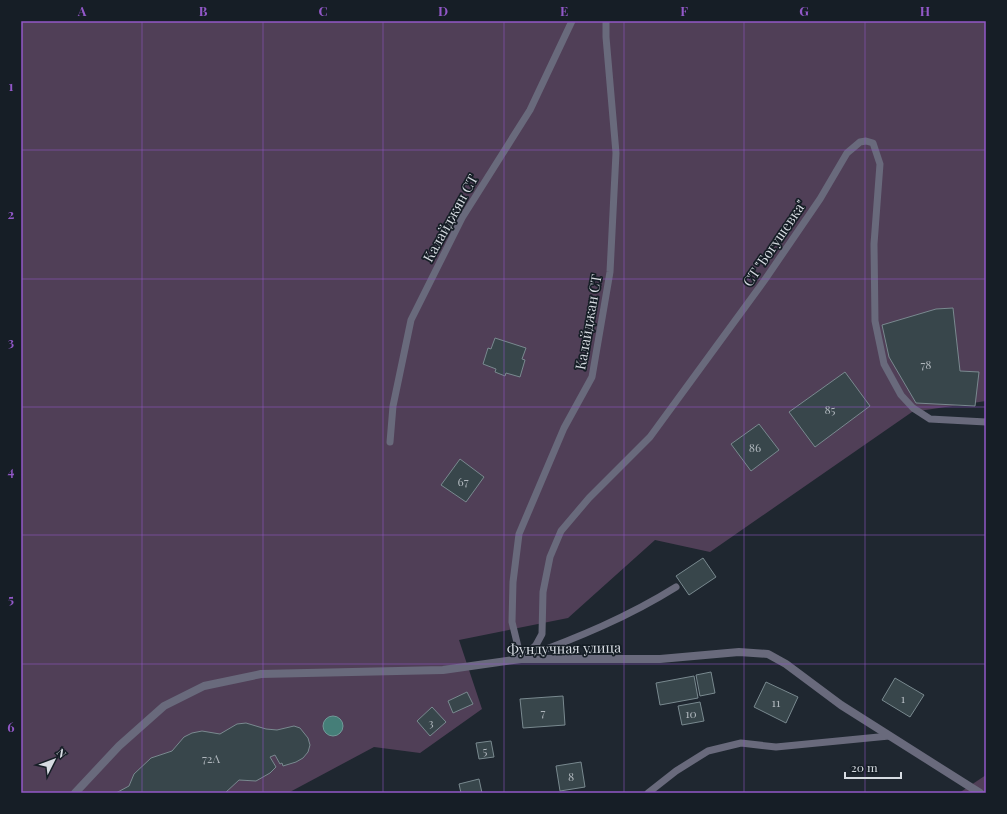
<svg xmlns="http://www.w3.org/2000/svg" width="1007" height="814" viewBox="0 0 1007 814" font-family="'Playfair Display',serif">
  <rect width="100%" height="100%" fill="#1f2730"/>
  <path fill="#503f57" d="M21 21H986V401L912 412 710 552 655 540 568 618 459 640 482 709 420 753 374 747 288 793H21Z
    M986 775V793H959Z"/>
  <path fill="#457e78" stroke="#719a98" d="M323 726a10 10 0 1 1 20 0a10 10 0 1 1-20 0Z"/>
  <path fill="#38464b" stroke="#79898f" d="M953 308 960 371 979 372 975 406 916 403 889 357 882 325 936 309Z
    M495 338 526 348 522 359 525 360 520 377 506 373 505 376 495 372 496 369 483 364 488 348 491 349Z
    M845 372 870 406 815 447 789 412Z
    M759 424 779 450 751 471 731 444Z
    M460 459 484 477 466 502 441 485Z
    M703 558 716 577 689 595 676 576Z
    M711 672 715 693 700 696 696 675Z
    M694 676 698 698 660 705 656 683Z
    M895 678 924 695 910 717 882 700Z
    M766 682 798 697 786 723 754 707Z
    M467 692 473 704 453 713 448 701Z
    M563 696 565 725 523 728 520 699Z
    M700 702 704 721 682 725 678 706Z
    M432 707 446 722 430 736 417 721Z
    M246 723 266 729 277 730 294 726 300 728 308 738 310 745 308 752 303 758 296 762 283 766 282 763 280 764 275 755 270 757 276 767 270 773 256 781 239 780 225 793H116L129 786 134 774 151 758 172 751 184 737 192 733 202 731 220 734 237 724Z
    M491 741 494 757 479 759 476 743Z
    M581 762 585 787 560 791 556 766Z
    M479 779 482 793H461L459 784Z"/>
  <g fill="none" stroke-linecap="round" stroke-linejoin="round">
    <path stroke="#696a7c" stroke-width="7" d="M390 442 393 406 411 320 462 218 530 110 572 21
      M525 657C577 638 628 617 676 587
      M521 659 536 645 542 634 543 592 550 557 561 531 589 498 650 437 764 281 820 199 847 153 860 142 866 141 873 143 880 164 874 244 875 321 884 364 901 395 913 408 930 419 986 422
      M521 659 512 622 513 582 519 534 564 428 592 377 610 272 616 153 606 37V21
      M648 793 676 771 708 751 741 743 776 747 889 736"/>
    <path stroke="#696a7c" stroke-width="8" d="M75 793 119 746 164 706 204 686 261 674 443 670 521 659H660L739 652 768 654 786 664 841 705 980 793"/>
  </g>
  <path fill="none" stroke="#9258c8" stroke-width="1" stroke-opacity="0.55" d="M142 21V793M263 21V793M383 21V793M504 21V793M624 21V793M744 21V793M865 21V793M21 150H986M21 279H986M21 407H986M21 535H986M21 664H986"/>
  <g text-anchor="middle" dominant-baseline="central" stroke-width="3.5" stroke-linejoin="round" paint-order="stroke">
    <g font-size="12" fill="#afb6bc">
      <text x="926" y="364">78</text>
      <text x="830" y="409">85</text>
      <text x="755" y="447">86</text>
      <text x="463" y="481">67</text>
      <text x="903" y="698">1</text>
      <text x="776" y="702">11</text>
      <text x="543" y="712">7</text>
      <text x="691" y="713">10</text>
      <text x="431" y="722">3</text>
      <text x="485" y="750">5</text>
      <text x="211" y="758">72А</text>
      <text x="571" y="776">8</text>
    </g>
    <g font-size="14" fill="#d7dce2" stroke="#161e26">
      <text transform="translate(450 218) rotate(-61)">Калайджян СТ</text>
      <text transform="translate(774 243) rotate(-56)">СТ "Богушевка"</text>
      <text transform="translate(588 322) rotate(-80)">Калайджан СТ</text>
      <text transform="translate(564 648) rotate(-1)">Фундучная улица</text>
    </g>
  </g>
  <rect width="1007" height="814" fill="none" stroke="#161e26" stroke-width="44"/>
  <g transform="translate(54 760) rotate(48)" stroke="#161e26" stroke-width="3" paint-order="stroke">
  <path d="M0-3L7 15L0 10L-7 15Z" fill="#d7dce2"/>
  <text y="-6" font-size="11" font-weight="bold" text-anchor="middle" fill="#d7dce2">N</text>
  </g>
  <path d="M845 772v6h56v-6" fill="none" stroke="#d7dce2" stroke-width="2"/>
  <text x="851" y="772" font-size="12" fill="#d7dce2" stroke="#161e26" stroke-width="3" paint-order="stroke">20 m</text>
  <rect x="22" y="22" width="963" height="770" fill="none" stroke="#9258c8" stroke-width="1.5"/>
  <g font-size="13" text-anchor="middle" font-weight="bold" fill="#9258c8">
    <text x="82" y="16">A</text>
    <text x="203" y="16">B</text>
    <text x="323" y="16">C</text>
    <text x="443" y="16">D</text>
    <text x="564" y="16">E</text>
    <text x="684" y="16">F</text>
    <text x="804" y="16">G</text>
    <text x="925" y="16">H</text>
    <text x="11" y="91">1</text>
    <text x="11" y="219">2</text>
    <text x="11" y="347">3</text>
    <text x="11" y="476">4</text>
    <text x="11" y="604">5</text>
    <text x="11" y="732">6</text>
  </g>
</svg>
